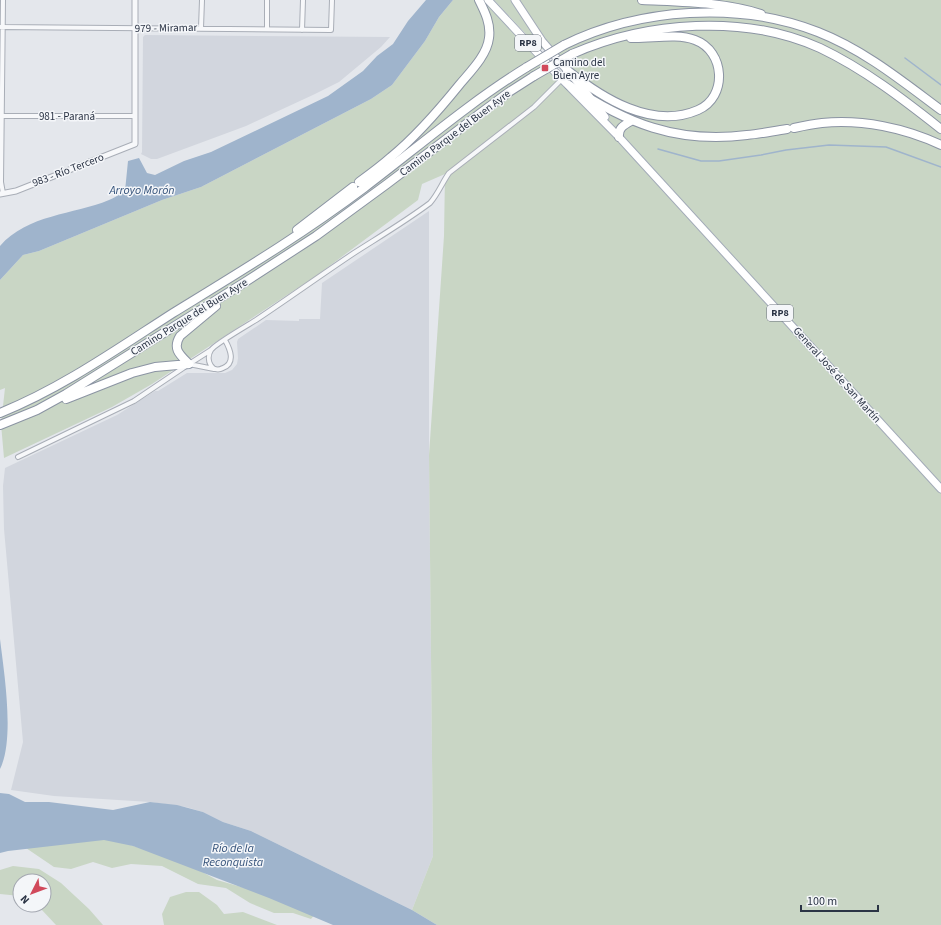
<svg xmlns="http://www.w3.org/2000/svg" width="941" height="925" viewBox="0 0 941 925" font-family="'Source Sans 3',sans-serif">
  <rect width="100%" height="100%" fill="#e4e7ec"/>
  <path fill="#d2d6de" d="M145 35 390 37 381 47 339 82 315 94 246 126 157 159H151L141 154 142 152 143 37Z
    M429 211V455L433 856 412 910 251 831 223 822 203 812 186 807 150 802 54 796 11 790 23 742 4 529 3 486 5 468 117 415 155 391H158L187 373H225L232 370 237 364 238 358 237 342 238 339 266 320 299 321V319H320L322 283Z"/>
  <path fill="#c9d6c5" d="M453 0H488L617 134 515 0H941V925H437L412 910 433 856 429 455 444 236 445 174 422 184 418 200 316 276 152 384 112 407 4 458 1 424 5 388 0 390V280L23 255 39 251 162 200 201 187 371 99 392 85 425 41 439 17Z
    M494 0H511L524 16 544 48 541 50Z
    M99 835 184 862 217 880 259 892 315 914 311 919 293 913H274L250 903 226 888 198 884 162 866 131 864 112 868 93 862 71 869 54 867 26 848Z
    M13 866 39 869 61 883 89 909 103 925H56L41 909 35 905H44V881H20V896L0 894V870Z
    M186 892H199L217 905 224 914 243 912 277 925H164L162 914 170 897Z"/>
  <path fill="#9fb4cc" d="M426 0H453L439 17 425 41 392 85 371 99 201 187 162 200 39 251 23 255 0 280V246C28 214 73 215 109 200 114 198 120 194 125 191L128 161 139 158 147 173 155 175 184 161 211 152 328 96 363 71 377 56 393 44 408 21Z
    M0 639C4 672 15 739 0 769Z
    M0 793 9 794 25 802H49L113 810 150 802 177 805 203 812 223 822 251 831 412 910 437 925H333L269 898 133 846 104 840 8 851 0 853Z"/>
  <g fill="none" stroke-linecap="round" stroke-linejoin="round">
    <path stroke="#9fb4cc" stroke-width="1.5" d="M905 58 941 85
      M658 149 701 161H719L761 155 786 150 829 145 886 147 941 167"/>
    <defs>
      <path id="minor" d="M3 0 1 182 3 193
        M267 0V29
        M0 27 331 30 332 0
        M201 28 202 0
        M302 30 303 0
        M0 116H134
        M225 340C230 349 236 363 223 368 212 374 205 360 211 350 215 344 248 325 256 320 289 298 321 275 354 253 379 237 406 221 430 203 438 194 442 183 449 173L534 107 562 79
        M211 350 189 364 214 369
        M18 457 134 401 186 366"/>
      <path id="tertiary" d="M0 194 16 191 135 144V0"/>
      <path id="primary" d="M488 0 555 72 619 137 941 489
        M515 0 542 41 585 91 605 117"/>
      <path id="motorway" d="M642 0C682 2 723 2 761 14
        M564 45C639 8 739 1 818 32 864 50 902 81 941 110
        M572 54C647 21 745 14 820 48 864 69 903 99 941 129
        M567 70C602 98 652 130 698 110 728 97 725 51 695 40 676 33 651 39 631 38
        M569 85C625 123 677 144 747 135 760 134 773 131 787 129
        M794 128C803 126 812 124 822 123 862 119 905 128 941 145
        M619 137C618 128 624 125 631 121
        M359 182C370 174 381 166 391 157 417 136 439 110 460 84 471 71 487 55 489 38 491 24 485 12 479 0
        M297 230 353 187
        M189 364C180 355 172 349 180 336L216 306
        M66 399 132 373 155 367 189 364
        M0 413C62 388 117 349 173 313 238 273 303 234 364 188 418 147 470 102 527 67
        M0 425 37 410 66 394 242 284 316 236 387 184 482 112 509 92 534 76"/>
    </defs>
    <use href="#minor" stroke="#a9aeb7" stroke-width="6"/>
    <use href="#tertiary" stroke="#a9aeb7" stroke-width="7"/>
    <use href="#primary" stroke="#a3abb8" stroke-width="9"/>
    <use href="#motorway" stroke="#8b94a3" stroke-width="10"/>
    <use href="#minor" stroke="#f7f8fa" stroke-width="4"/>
    <use href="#tertiary" stroke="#f7f8fa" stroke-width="5"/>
    <use href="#primary" stroke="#fff" stroke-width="7"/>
    <use href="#motorway" stroke="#fff" stroke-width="8"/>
    <defs>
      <path id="motorway-bridge" d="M527 67 564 45
        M534 76 572 54"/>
    </defs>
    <use href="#motorway-bridge" stroke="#8b94a3" stroke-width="10" stroke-linecap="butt"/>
    <use href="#motorway-bridge" stroke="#fff" stroke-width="8"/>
  </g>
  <rect fill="#d1495b" stroke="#f4f6f9" stroke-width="1.5" x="541" y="64" width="8" height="8" rx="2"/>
  <g text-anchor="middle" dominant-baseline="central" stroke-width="3" stroke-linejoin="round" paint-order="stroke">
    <g fill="#f4f6f9" stroke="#676e7b" stroke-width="1">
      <rect x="515" y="35" width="26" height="16" rx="3"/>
      <rect x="767" y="305" width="26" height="16" rx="3"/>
    </g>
    <g font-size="10" font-weight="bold" fill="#2b3445">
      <text x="528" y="43">RP8</text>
      <text x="780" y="313">RP8</text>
    </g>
    <g font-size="11" fill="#2b3445" stroke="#f4f6f9">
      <text transform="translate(166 28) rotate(-1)">979 - Miramar</text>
      <text x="67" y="116">981 - Paraná</text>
      <text transform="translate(455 133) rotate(-37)">Camino Parque del Buen Ayre</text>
      <text transform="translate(68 170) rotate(-21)">983 - Río Tercero</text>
      <text transform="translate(189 317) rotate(-32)">Camino Parque del Buen Ayre</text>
      <text transform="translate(837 375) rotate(48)">General José de San Martín</text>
    </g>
    <g font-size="11" fill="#2b3445" stroke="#f4f6f9" text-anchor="start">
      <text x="553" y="62">Camino del<tspan x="553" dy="13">Buen Ayre</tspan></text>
    </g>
    <g font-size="12" font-style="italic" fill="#34527a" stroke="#f4f6f9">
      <text x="142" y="190">Arroyo Morón</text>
      <text x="233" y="848">Río de la<tspan x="233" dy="14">Reconquista</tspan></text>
    </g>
  </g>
  <g transform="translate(32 893) rotate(228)"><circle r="19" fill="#f4f6f9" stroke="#a4a8b1"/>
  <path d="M0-3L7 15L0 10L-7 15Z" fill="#d1495b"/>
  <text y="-6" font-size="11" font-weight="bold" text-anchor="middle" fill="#2b3445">N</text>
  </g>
  <path d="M801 905v6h77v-6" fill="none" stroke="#2b3445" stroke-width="2"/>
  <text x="807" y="905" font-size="12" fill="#2b3445" stroke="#f4f6f9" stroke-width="3" paint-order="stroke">100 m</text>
</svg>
